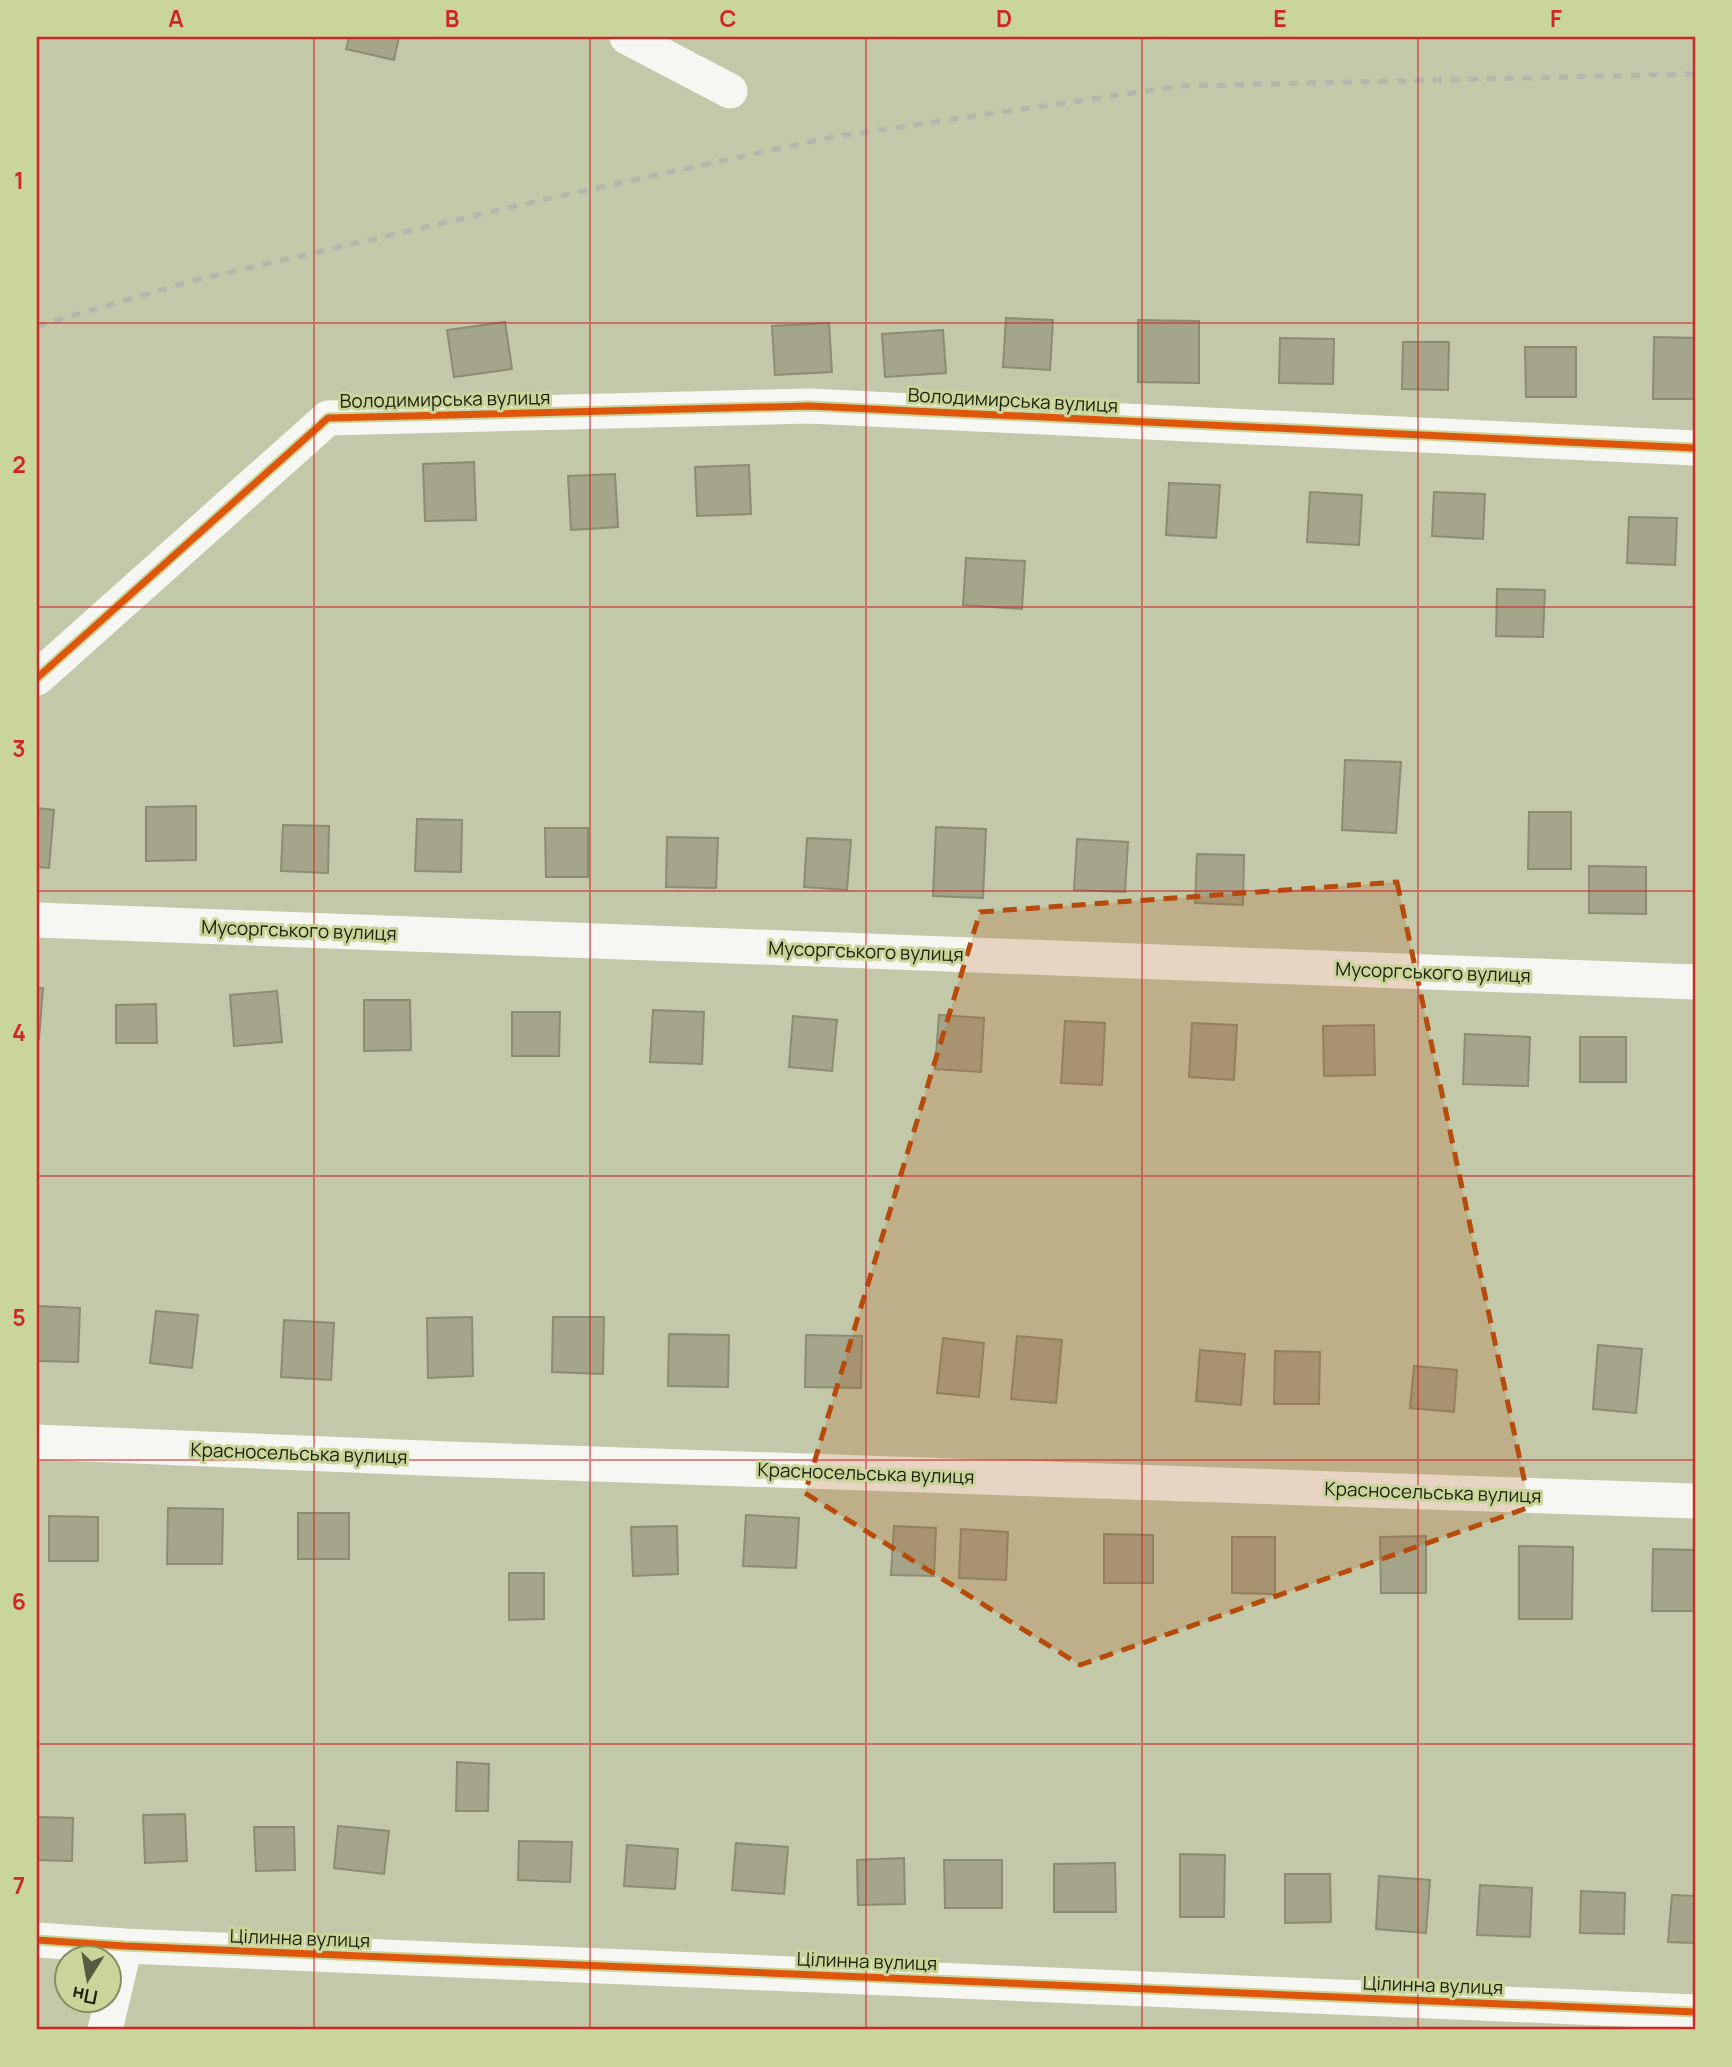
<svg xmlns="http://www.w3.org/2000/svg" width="1732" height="2067" viewBox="0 0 1732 2067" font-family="Manrope,sans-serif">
  <rect width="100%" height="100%" fill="#c2c8a8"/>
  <path fill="#a5a58a" stroke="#8c8c73" stroke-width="2" d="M349 37H399L394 60 346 49Z
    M1006 318 1053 320 1050 370 1003 367Z
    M1138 320 1199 321V383L1138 382Z
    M505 322 512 369 454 377 447 330Z
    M829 323 832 372 775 375 772 326Z
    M943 330 946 373 885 377 882 334Z
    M1654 337 1695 338V399H1653Z
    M1280 338 1334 339 1333 384 1279 383Z
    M1403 342H1449L1448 390 1402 389Z
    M1525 347H1576V397H1526Z
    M474 462 476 520 425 521 423 464Z
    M749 465 751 514 697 516 695 467Z
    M615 474 618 527 571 530 568 476Z
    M1169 483 1220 485 1216 538 1166 535Z
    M1310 492 1362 495 1359 545 1307 542Z
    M1434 492 1485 494 1483 539 1432 536Z
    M1629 517 1677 518 1675 565 1627 563Z
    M966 558 1025 561 1022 609 963 605Z
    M1497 589 1545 590 1543 637 1496 636Z
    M1345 760 1401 762 1396 833 1342 830Z
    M196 806V860L146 861V807Z
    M37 808 54 810 49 868 37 867Z
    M1529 812H1571V869H1528Z
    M417 819 462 820 461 872 415 871Z
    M283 825 329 826 328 873 281 871Z
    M936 827 986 829 983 898 933 896Z
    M545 828H588V877H546Z
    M667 837 718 838 716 888 666 887Z
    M807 838 851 840 847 890 804 887Z
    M1077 839 1128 842 1125 892 1074 890Z
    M1197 854 1244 855 1243 905 1195 903Z
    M1589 866 1646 867V914L1589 913Z
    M37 988H43L39 1039H37Z
    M277 991 282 1042 234 1046 230 995Z
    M364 1000H410L411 1050 364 1051Z
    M156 1004 157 1043H116V1005Z
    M653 1010 704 1012 702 1064 650 1062Z
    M512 1012H560L559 1056H512Z
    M939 1015 984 1018 981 1072 935 1069Z
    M793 1016 837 1020 832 1071 789 1067Z
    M1065 1021 1105 1023 1102 1085 1061 1083Z
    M1192 1023 1237 1025 1234 1080 1189 1077Z
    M1374 1025 1375 1075 1324 1076 1323 1026Z
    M1465 1034 1530 1037 1528 1086 1463 1084Z
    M1580 1037H1626V1082H1580Z
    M37 1306 80 1308 78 1362 37 1361Z
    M156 1311 198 1315 192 1368 150 1363Z
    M472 1317 473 1376 428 1378 427 1318Z
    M553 1317H604L603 1374 552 1372Z
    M284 1320 334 1323 331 1380 281 1377Z
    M669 1334 729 1335 728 1387 668 1386Z
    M806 1335 862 1336 861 1388 805 1387Z
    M1017 1336 1062 1340 1056 1403 1011 1399Z
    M943 1338 984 1343 979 1397 937 1393Z
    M1598 1345 1642 1349 1636 1413 1593 1409Z
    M1200 1350 1245 1354 1241 1405 1196 1401Z
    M1275 1351 1320 1352 1319 1404H1274Z
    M1414 1366 1457 1370 1454 1412 1410 1408Z
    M168 1508 223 1509 222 1564H167Z
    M298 1513H349V1559H298Z
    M746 1515 799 1518 796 1568 743 1566Z
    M49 1516 98 1517V1561H49Z
    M677 1526 678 1574 633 1576 631 1527Z
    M894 1526 936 1528 934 1576 891 1575Z
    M961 1529 1008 1532 1006 1580 959 1578Z
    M1104 1534 1153 1535V1583H1104Z
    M1426 1536V1593H1381L1380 1537Z
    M1232 1537H1275V1594L1232 1593Z
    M1519 1546 1573 1547 1572 1619H1519Z
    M1653 1549 1695 1550V1611H1652Z
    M509 1573H544V1619L509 1620Z
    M457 1762 489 1764 488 1811H456Z
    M185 1814 187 1861 145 1863 143 1815Z
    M37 1817 73 1818 72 1861 37 1860Z
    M338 1826 389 1831 384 1874 334 1868Z
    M254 1827H294L295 1870 256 1871Z
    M519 1841 572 1842 570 1882 518 1880Z
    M736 1843 788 1847 784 1894 732 1890Z
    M627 1845 678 1849 675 1889 624 1886Z
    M1180 1854 1225 1855 1224 1917H1180Z
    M904 1858 905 1904 858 1905 857 1860Z
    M944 1860H1002V1908H945Z
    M1115 1863 1116 1912H1054V1864Z
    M1285 1874H1330L1331 1922 1285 1923Z
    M1379 1876 1430 1880 1426 1933 1376 1929Z
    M1480 1885 1532 1888 1530 1937 1477 1935Z
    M1581 1891 1625 1893 1624 1934 1580 1933Z
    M1672 1895 1695 1896V1943L1668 1942Z"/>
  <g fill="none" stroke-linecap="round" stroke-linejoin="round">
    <path stroke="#f6f7f2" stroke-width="35" d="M627 37 730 91
      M37 678 328 418 809 406 1695 448
      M37 920 1695 982
      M37 1442 448 1459 1695 1501
      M37 1940 125 1946 1695 2012
      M105 2030 125 1946"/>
    <path stroke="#b4b5ad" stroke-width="5" stroke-dasharray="9 9" stroke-linecap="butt" d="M37 326 192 281 560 196 832 137 1180 86 1695 74"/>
    <defs>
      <path id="cycleway" d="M37 678 328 418 809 406 1695 448
        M37 1940 125 1946 1695 2012"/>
    </defs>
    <use href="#cycleway" stroke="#cad59b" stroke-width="11"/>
    <use href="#cycleway" stroke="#de560c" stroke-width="7"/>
  </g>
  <path fill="#b64b0c" fill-opacity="0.2" stroke="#b64b0c" stroke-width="5" stroke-dasharray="14 9" stroke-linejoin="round" d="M1397 882 1530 1507 1080 1665 805 1493 980 912Z"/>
  <path fill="none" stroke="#cd2827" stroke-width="2" stroke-opacity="0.55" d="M314 37V2030M590 37V2030M866 37V2030M1142 37V2030M1418 37V2030M37 323H1695M37 607H1695M37 891H1695M37 1176H1695M37 1460H1695M37 1744H1695"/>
  <g text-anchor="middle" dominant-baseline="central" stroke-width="6" stroke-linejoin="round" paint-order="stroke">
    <g font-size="19" fill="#1e210b" stroke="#cad59b">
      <text transform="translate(445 399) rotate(-1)">Володимирська вулиця</text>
      <text transform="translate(1013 400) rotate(3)">Володимирська вулиця</text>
      <text transform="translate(299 930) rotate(2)">Мусоргського вулиця</text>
      <text transform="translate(866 951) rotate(2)">Мусоргського вулиця</text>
      <text transform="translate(1433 972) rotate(2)">Мусоргського вулиця</text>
      <text transform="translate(299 1453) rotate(2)">Красносельська вулиця</text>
      <text transform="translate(866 1473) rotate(2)">Красносельська вулиця</text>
      <text transform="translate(1433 1492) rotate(2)">Красносельська вулиця</text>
      <text transform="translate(300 1938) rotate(2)">Цілинна вулиця</text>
      <text transform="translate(867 1961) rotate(2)">Цілинна вулиця</text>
      <text transform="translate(1433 1985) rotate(2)">Цілинна вулиця</text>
    </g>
  </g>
  <rect width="1732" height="2067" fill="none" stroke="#cad59b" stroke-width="77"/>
  <g transform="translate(88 1979) rotate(191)"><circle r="33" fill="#cad59b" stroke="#858d61" stroke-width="2"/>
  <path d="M0-5L12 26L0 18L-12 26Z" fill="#575b42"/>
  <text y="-10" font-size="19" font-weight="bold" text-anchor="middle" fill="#1e210b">Пн</text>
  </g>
  <rect x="38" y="38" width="1656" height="1990" fill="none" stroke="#cd2827" stroke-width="2.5"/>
  <g font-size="23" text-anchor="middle" font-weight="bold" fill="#cd2827">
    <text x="176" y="27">A</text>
    <text x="452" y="27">B</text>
    <text x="728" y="27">C</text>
    <text x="1004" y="27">D</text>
    <text x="1280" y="27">E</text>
    <text x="1556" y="27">F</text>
    <text x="19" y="189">1</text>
    <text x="19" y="473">2</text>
    <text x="19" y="757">3</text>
    <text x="19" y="1041">4</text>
    <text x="19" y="1326">5</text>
    <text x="19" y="1610">6</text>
    <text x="19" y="1894">7</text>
  </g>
</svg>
